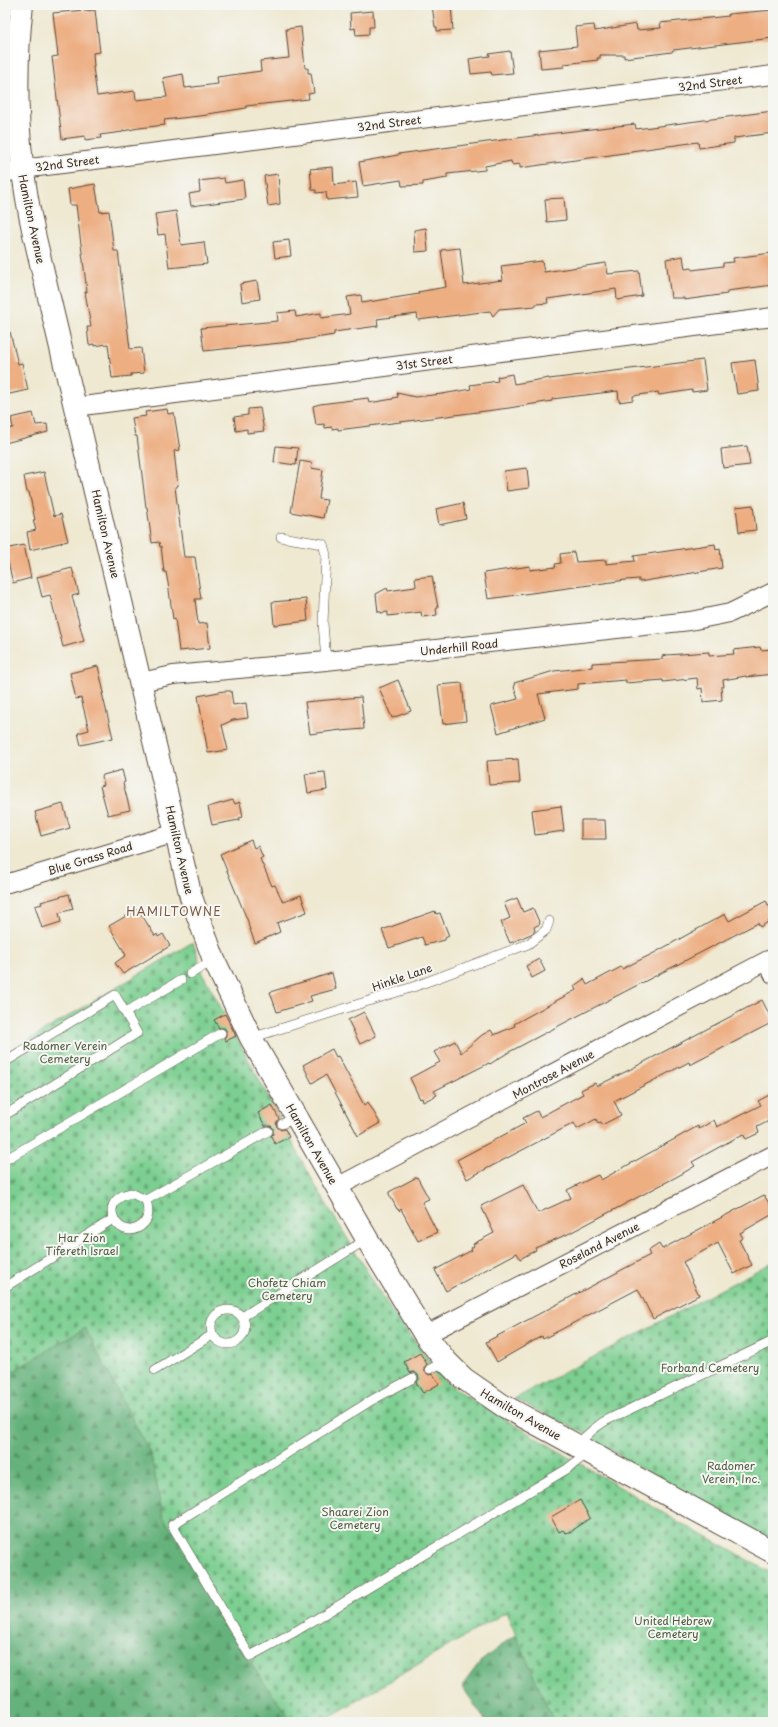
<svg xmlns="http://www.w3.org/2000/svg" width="778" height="1727" viewBox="0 0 778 1727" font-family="'Playpen Sans',sans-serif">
  <defs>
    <pattern id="forest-firs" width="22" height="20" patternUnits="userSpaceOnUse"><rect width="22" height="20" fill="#65b27b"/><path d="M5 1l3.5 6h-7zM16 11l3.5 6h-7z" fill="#549164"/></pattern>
    <pattern id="cemetery-stones" width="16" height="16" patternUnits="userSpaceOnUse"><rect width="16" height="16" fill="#7ccf91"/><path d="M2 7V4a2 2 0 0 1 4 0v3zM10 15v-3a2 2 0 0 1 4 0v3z" fill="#67a876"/></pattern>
  </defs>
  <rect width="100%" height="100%" fill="#f6f6f2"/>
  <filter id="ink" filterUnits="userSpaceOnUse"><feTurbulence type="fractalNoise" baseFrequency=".025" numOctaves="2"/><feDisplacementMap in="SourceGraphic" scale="8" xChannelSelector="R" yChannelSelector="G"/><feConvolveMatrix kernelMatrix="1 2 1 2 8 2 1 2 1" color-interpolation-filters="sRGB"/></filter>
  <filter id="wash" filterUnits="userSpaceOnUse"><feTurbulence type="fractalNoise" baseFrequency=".012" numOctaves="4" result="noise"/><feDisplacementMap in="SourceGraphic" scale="16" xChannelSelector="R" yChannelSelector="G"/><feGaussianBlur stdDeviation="0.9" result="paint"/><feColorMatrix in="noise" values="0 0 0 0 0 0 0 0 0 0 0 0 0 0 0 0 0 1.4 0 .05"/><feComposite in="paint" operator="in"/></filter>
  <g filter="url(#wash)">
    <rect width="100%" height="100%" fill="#efe9d2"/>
    <path fill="url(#forest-firs)" stroke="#506e4c" d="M85 1328 151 1455 163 1516 293 1722H5V1376Z
      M516 1634 555 1722H486L462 1686 480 1662Z"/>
    <path fill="url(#cemetery-stones)" stroke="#5c7c58" d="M193 942 204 976 316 1187 391 1310 446 1382 471 1399 672 1518 773 1574V1722H554L506 1612 321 1722H292L247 1658 163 1516 151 1455 85 1328 5 1376V1054Z
      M773 1262V1542L732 1521 663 1480 634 1465 588 1435 514 1399Z"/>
    <g id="blocks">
      <path fill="#edae82" d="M432 5H451L453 30 437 31V27H435Z
        M84 10V11L95 10 100 52 93 53 94 67H93L97 96 135 91 136 100 167 97 163 78 183 74 185 88 218 84 217 77 261 71 260 61 289 58 286 29 301 27 305 68H308V73H311L314 93 308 94 309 99 246 106V108L208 114V115L164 120 165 125 139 128 123 131V132L100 135 101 138 85 140V136L62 139 52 57 58 56 53 13Z
        M773 10V38L673 50 672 52 624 58V55H600V58H597L598 60 564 64V67L541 69 539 50 577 46 575 27 594 25 595 31 636 24 637 30 661 28 660 23 729 16 728 14Z
        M373 11 374 27H369V34L356 35 355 28 351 29 350 13Z
        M510 51 513 73 492 75 491 72 471 74 469 59 490 56 489 54Z
        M773 111V133L734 138V143L699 148 698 142 631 151V152L520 168V164L512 165 511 161 485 166V170L447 174V178L423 182V185L402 186 401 180 363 186 359 162 398 155V154L547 134 635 124 636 129Z
        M333 167 334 185 356 182 358 197 327 200 326 192 316 193V190H312L310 169Z
        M278 174 280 204 268 206 264 176Z
        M224 178 225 183 243 180 245 199 191 206 189 194 200 192 199 181Z
        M95 184 100 212 109 211 114 251H118L130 349 141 348 144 373 131 374V376L112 378 108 344 94 346V344L89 345 87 327H91L85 292H87L76 205H70L68 189Z
        M564 198 566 220 547 222 545 199Z
        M176 211 181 245 204 242 207 264 169 268 165 234 158 235 155 214Z
        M426 228 428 251 415 252 414 230Z
        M289 240 291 256 275 258 273 242Z
        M460 248 464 285 503 280 501 266 542 261 544 272 606 263 608 274 639 271 642 296 617 300 616 289 547 299 548 303 536 304V306L499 309 493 316 490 311 418 320 417 314 377 319 378 326 334 332V335L290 342 204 351 201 328 278 321 277 313 295 311 296 317 321 313V318L350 314 347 297 361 295 362 303 419 294 418 292 446 287 441 250Z
        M772 253 773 285 727 291V294L684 300V298H671L666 259 683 256 685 269 692 268V270L723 266V263L734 262 733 258Z
        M257 281 260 299 242 302 240 284Z
        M10 332 18 364 22 363 28 390 5 395V333Z
        M703 360 707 390 692 392V390L659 395 658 392 633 396V400L619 402 618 391 552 399V401L509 408 338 430V428L332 429V427L325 428 324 424 316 425 313 406 320 404 368 398 369 403 393 399V398L398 397 397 393 415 397 442 394 471 389 470 385 498 381 497 377 512 374 514 384 549 378V379Z
        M755 360 759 391 737 394 732 363Z
        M260 408 264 431 247 433V429L236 431 234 417 248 415V409Z
        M167 409 168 414 174 413 180 450 174 451 178 486 175 487 184 557H195L201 599H195L198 624 207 623 210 648 179 651 175 618 173 619 168 583 166 572H164L161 546 160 547 159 542 152 543 147 507H146L137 436H135L132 418 146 416 145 412Z
        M33 413 36 425 47 424 48 432 5 443V429L13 428 11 418Z
        M276 446 298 448 296 465 274 462Z
        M747 446 750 465 723 468 721 449Z
        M300 461 312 463 311 468 323 470 319 499 327 500 323 518 291 512Z
        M527 468 529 488 507 491 504 471Z
        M44 472 54 516 61 514 68 541 30 550 27 532 36 530 33 520H35L29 492H27L24 476Z
        M463 503 466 519 439 525 436 509Z
        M753 505 756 530 739 532 736 507Z
        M715 544 716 550 720 549 722 568 639 582V579L626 580 488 599 484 573 530 566V570L556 567 555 564 561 563 560 554 574 552 576 562 606 560V564L635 561 634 556Z
        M24 545 31 578 13 583 5 549Z
        M72 568 79 594 72 596 84 641 63 647 50 595 42 597 37 577Z
        M432 576 438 608 436 609 437 615 422 617 421 612 388 616V612L381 613V612H378L376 594 387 588 388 591 415 587 416 586 415 578Z
        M306 599 308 621 274 625 272 602Z
        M760 647 761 650 773 649V674L746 677V676L723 680 724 687H721L722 700 703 702 702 688 698 689 697 678 663 682V680L626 683V680L578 684V689L538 694 545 718 498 733 491 706 518 699 514 687 515 686 514 683 554 671 592 667V663L662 659V656L667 655 709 652V656L734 654 733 650Z
        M98 666 104 693H102L113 738 81 745 78 733 89 730 81 698 76 699 70 673Z
        M398 680 411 711 392 718 379 688Z
        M462 683 466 721 443 724 438 685Z
        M224 691H231L233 705 246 703 248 718 233 720 222 725 228 750 208 753 198 696Z
        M361 697 364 729 341 731V730L310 734 305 702Z
        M518 759 520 783 489 785 487 761Z
        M122 770 125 782 123 783 130 810 108 815 100 786 104 785 102 777 103 775Z
        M325 772 327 790 308 793 305 774Z
        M233 800 235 804 240 802 243 817 239 818V820L212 825 208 807Z
        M63 804 70 828 41 836 35 812Z
        M561 806 564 831 535 835 532 810Z
        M581 820H605L606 839H581Z
        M251 840 254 848 258 846 263 857 260 859 272 886 275 885 283 902 301 895 307 912 277 923 280 932 255 943 248 924H249L220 854Z
        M69 894 73 909 59 913 61 922 42 928 35 906 42 904 41 902Z
        M517 898 523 912 533 908 540 924 534 927 535 931 531 934 510 943 501 922 510 918 504 903Z
        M766 901 773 913V919L760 927 758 923 568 1021 509 1052 490 1064 489 1063 434 1091 437 1095 423 1102 422 1098 420 1099 410 1078 440 1062 434 1052 455 1041 461 1053 482 1035 491 1030 494 1035 515 1026 514 1024 576 990 574 986 584 979 587 985 621 967 622 969 654 953 725 914 729 921Z
        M138 909 155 936 157 934 158 937 163 934 170 946 123 974 115 963 126 955 109 926Z
        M435 911 436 914 440 913 449 936 445 938V940L425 945 422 937 389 948 382 930Z
        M539 959 545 971 532 978 526 966Z
        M332 973 336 989 310 996 312 1001 277 1012 270 992Z
        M762 1000 773 1022 690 1065 689 1062 614 1101 621 1115 602 1125 601 1122 598 1123 596 1119 577 1129 574 1123 467 1179 457 1160 526 1123 523 1118 537 1111 540 1117 583 1094 581 1090 595 1083 597 1086 629 1070Z
        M364 1012 376 1036 360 1044 348 1020Z
        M225 1014 236 1036 226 1041 224 1038 226 1036V1030L224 1028H219L214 1020Z
        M332 1049 336 1057 338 1056 364 1105 368 1102 380 1123 358 1136 326 1075 312 1083 303 1065Z
        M773 1093V1129L769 1121 757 1127 759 1133 746 1139 743 1134 692 1162 695 1166 678 1176 568 1234 535 1248 536 1250 520 1259 517 1253 446 1291 435 1270 472 1250 471 1248 474 1246 473 1244 494 1233 481 1206 523 1185 538 1213 571 1198 567 1190 598 1175 601 1180 698 1126 699 1129 714 1120 717 1127 761 1105 758 1101Z
        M272 1105 279 1119 276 1123 277 1127 281 1130 285 1129 289 1137 275 1144 271 1136 273 1134V1128L271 1126H265L258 1113Z
        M417 1177 429 1199 422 1202 437 1232 418 1241 401 1209 399 1211 398 1209H397L389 1194V1192Z
        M764 1195 773 1210V1214L740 1233 743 1238 739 1240 752 1265 734 1274 718 1243 683 1262 699 1295 653 1319 638 1289 543 1339 542 1336 497 1362 486 1342 650 1255 648 1251 659 1244 662 1249Z
        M420 1353 427 1364 424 1368 425 1372 429 1375 433 1374 439 1384 423 1393 416 1383 419 1379 418 1375 414 1372 410 1373 404 1362Z
        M580 1500 590 1518 575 1528 574 1530 566 1533 563 1530 559 1532 551 1517Z"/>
    </g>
  </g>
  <g filter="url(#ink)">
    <use href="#blocks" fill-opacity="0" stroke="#564739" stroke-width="1"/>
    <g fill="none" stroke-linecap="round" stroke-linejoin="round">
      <defs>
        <path id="lane" d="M281 537 323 544 326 555 323 623 326 661
          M190 974 214 960
          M126 1012 181 980
          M251 1038 413 987 528 944 546 930 549 921
          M5 1062 115 995 137 1033 5 1115
          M282 1124 297 1117
          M5 1160 221 1033
          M131 1193 146 1200C148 1207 150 1217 144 1223 122 1247 92 1201 131 1193Z
          M146 1200 268 1131
          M5 1287 113 1219
          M211 1327a17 17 0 1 1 34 0a17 17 0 1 1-34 0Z
          M242 1317 367 1239
          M430 1369 446 1361
          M155 1370 212 1335
          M413 1378 372 1400 172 1525 250 1656 296 1631 567 1469 589 1452
          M576 1445C587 1436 595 1426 607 1420L773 1341"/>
        <path id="street" d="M5 173 22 169 773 75
          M75 407 773 317
          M141 682 173 675 326 661 690 621 730 613 773 592
          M5 884 176 833
          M337 1187 768 960 773 974
          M425 1335 773 1155"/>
        <path id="secondary" d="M22 5C13 82 17 158 34 234L191 897 214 960 251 1038 367 1239 425 1335 446 1361 463 1378 502 1405 773 1552"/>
      </defs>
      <use href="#lane" stroke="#564739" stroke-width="10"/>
      <use href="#street" stroke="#564739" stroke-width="20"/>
      <use href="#secondary" stroke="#564739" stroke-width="24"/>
      <use href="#lane" stroke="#fff" stroke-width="9"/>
      <use href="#street" stroke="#fff" stroke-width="18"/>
      <use href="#secondary" stroke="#fff" stroke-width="22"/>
    </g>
  </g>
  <g text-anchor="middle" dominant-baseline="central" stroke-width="4" stroke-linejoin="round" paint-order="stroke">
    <g font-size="11" fill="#3b2a1e" stroke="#f6f6f2">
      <text transform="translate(710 83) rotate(-7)">32nd Street</text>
      <text transform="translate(389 123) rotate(-7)">32nd Street</text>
      <text transform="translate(67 163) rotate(-7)">32nd Street</text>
      <text transform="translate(32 219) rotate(78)">Hamilton Avenue</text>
      <text transform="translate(424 362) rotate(-7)">31st Street</text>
      <text transform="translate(106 534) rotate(77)">Hamilton Avenue</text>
      <text transform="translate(459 647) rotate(-6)">Underhill Road</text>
      <text transform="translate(180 850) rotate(77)">Hamilton Avenue</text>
      <text transform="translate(90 858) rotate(-17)">Blue Grass Road</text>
      <text transform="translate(402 977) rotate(-19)">Hinkle Lane</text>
      <text transform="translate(553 1074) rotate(-28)">Montrose Avenue</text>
      <text transform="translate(312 1144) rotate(60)">Hamilton Avenue</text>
      <text transform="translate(599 1245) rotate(-27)">Roseland Avenue</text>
      <text transform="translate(521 1414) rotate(30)">Hamilton Avenue</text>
    </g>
    <g font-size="11" fill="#4e5c40" stroke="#f6f6f2">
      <text x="65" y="1045">Radomer Verein<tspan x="65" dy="13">Cemetery</tspan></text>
      <text x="82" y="1237">Har Zion<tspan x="82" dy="13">Tifereth Israel</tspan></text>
      <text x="287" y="1282">Chofetz Chiam<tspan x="287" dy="13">Cemetery</tspan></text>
      <text x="710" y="1367">Forband Cemetery</text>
      <text x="731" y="1465">Radomer<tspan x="731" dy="13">Verein, Inc.</tspan></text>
      <text x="355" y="1511">Shaarei Zion<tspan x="355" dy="13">Cemetery</tspan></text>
      <text x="673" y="1620">United Hebrew<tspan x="673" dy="13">Cemetery</tspan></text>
    </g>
    <g font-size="12" letter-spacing="1" fill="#795841" stroke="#f6f6f2">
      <text x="174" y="911">HAMILTOWNE</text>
    </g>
  </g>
  <rect width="778" height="1727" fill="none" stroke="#f6f6f2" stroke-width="20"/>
</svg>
